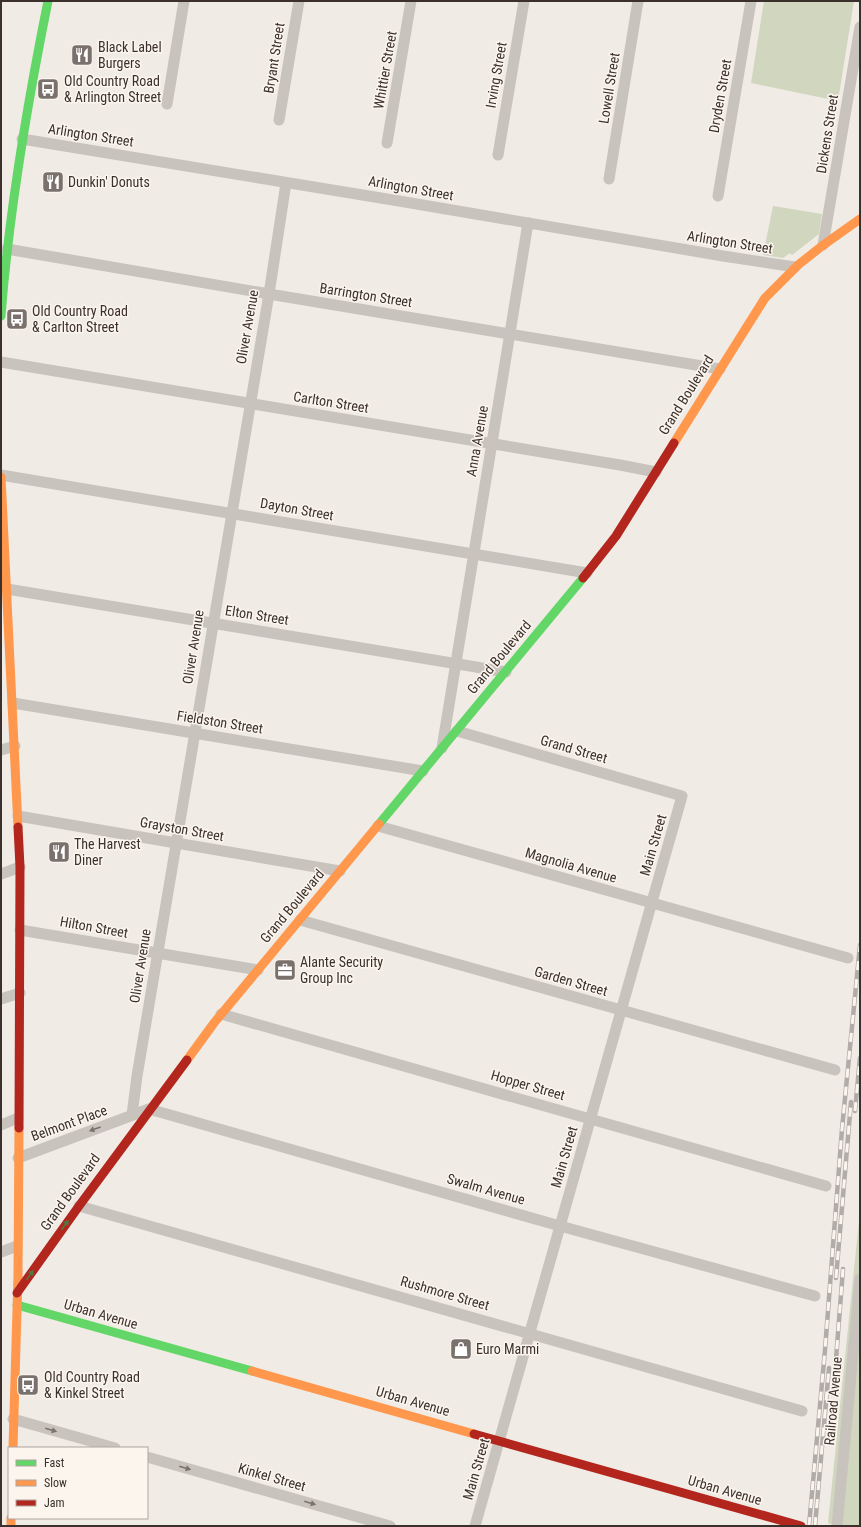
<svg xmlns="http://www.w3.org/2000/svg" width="861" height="1527" viewBox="0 0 861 1527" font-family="'Roboto Condensed',sans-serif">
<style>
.green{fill:#d1d6bf}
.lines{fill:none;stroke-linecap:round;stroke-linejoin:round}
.street{stroke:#c9c3be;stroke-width:11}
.fast{stroke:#63d668;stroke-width:9}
.slow{stroke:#ff974d;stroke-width:9}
.jam{stroke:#b3261e;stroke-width:9}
.rail-casing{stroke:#b1aca8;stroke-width:4.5}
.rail{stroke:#fbf5ee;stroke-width:3;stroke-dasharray:9;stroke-linecap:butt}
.oneway{fill:#7b726d}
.oneway2{fill:#4d7b46}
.labels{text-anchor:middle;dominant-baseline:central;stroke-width:3;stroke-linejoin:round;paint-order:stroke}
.poi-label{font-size:14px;fill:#3b302b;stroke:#fbf5ee;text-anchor:start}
.street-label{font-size:14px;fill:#3b302b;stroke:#fbf5ee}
</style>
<rect width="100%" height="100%" fill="#f0ebe5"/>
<g class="green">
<path d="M 764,1 L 854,1 L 838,101 L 751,83 Z"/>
<path d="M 773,206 L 822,214 L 819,234 L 792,255 L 790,253 L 783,258 L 763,255 Z"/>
<path d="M 860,1211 L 860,1526 L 836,1526 L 828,1523 Z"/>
</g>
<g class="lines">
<g class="street">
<path d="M 167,104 L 184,1"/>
<path d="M 279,120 L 299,1"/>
<path d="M 22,139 L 399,201 L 723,256 L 795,267"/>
<path d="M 387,143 L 411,1"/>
<path d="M 498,155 L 524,1"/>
<path d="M 609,179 L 638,1"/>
<path d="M 718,196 L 751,1"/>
<path d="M 823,245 L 860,27"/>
<path d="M 7,249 L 269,294 L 720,369"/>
<path d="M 1,362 L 620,465 L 656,472"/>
<path d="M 1,475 L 587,573"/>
<path d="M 7,589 L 506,672"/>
<path d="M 13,703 L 423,771"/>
<path d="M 457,731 L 682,796 L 475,1526"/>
<path d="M 442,748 L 528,223"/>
<path d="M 1,750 L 15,746"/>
<path d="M 18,816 L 340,871"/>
<path d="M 378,826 L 848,958"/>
<path d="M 1,874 L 20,867"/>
<path d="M 300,920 L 835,1070"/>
<path d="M 20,930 L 258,970"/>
<path d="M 1,999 L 20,993"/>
<path d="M 221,1014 L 826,1186"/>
<path d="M 132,1115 L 137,1076 L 269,294 L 286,183"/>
<path d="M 1,1125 L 18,1118"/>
<path d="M 18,1158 L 149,1109 L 560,1226 L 815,1296"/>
<path d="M 79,1206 L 802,1411"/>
<path d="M 1,1252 L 17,1246"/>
<path d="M 13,1419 L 115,1448"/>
<path d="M 147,1457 L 390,1526"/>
<path d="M 837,1526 L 860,1279"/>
</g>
<g class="fast">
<path d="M 1,316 C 9,210 27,105 48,1"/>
<path d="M 379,824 L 583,578"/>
<path d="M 17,1305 L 252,1371"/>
</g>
<g class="slow">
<path d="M 674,443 L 765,298 L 798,265 L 822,246 L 860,219"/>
<path d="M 1,477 L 18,827"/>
<path d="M 187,1060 L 214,1023 L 379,824"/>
<path d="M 252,1371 L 474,1434"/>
<path d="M 13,1448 L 18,1276 L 19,1128"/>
<path d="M 11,1518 L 11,1526"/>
</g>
<g class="jam">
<path d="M 583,578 L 616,536 L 674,443"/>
<path d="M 18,827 L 20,867 L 19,1128"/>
<path d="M 17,1293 L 79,1206 L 187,1060"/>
<path d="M 474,1434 L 801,1526"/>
</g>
<g class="rail-casing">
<g id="rail">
<path d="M 855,1111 L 860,1058"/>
<path d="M 836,1278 L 851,1102"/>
<path d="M 834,1385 L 843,1269"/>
<path d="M 809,1526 L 825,1350 L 842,1129 L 860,945"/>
<path d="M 815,1526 L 829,1368"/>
</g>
</g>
<use href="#rail" class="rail"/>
</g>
<defs><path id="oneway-solid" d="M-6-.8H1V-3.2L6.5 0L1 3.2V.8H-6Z"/></defs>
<g class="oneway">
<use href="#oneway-solid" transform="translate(95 1129) rotate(160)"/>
<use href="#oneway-solid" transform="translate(51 1430) rotate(16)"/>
<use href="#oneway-solid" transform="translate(185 1468) rotate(16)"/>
<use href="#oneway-solid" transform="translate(310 1503) rotate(16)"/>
</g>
<g class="oneway2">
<use href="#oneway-solid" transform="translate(65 1225) rotate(-54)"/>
<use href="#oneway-solid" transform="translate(30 1275) rotate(-55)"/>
</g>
<defs>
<g id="restaurant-square" transform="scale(1.15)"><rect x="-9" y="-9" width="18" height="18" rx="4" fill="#7a716c" stroke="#fbf5ee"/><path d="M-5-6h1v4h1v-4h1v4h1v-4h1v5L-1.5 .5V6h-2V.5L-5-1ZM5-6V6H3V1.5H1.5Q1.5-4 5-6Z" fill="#fff"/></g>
<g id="bus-square" transform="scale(1.15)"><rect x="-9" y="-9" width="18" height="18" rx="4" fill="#7a716c" stroke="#fbf5ee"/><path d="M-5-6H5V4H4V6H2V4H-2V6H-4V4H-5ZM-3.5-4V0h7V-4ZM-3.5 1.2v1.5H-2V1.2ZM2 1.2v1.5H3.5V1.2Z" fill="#fff"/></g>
<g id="office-square" transform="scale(1.15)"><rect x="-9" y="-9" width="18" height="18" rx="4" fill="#7a716c" stroke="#fbf5ee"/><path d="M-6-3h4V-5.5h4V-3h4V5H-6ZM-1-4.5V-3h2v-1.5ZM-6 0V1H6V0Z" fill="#fff"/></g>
<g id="shop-square" transform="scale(1.15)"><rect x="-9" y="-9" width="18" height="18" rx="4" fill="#7a716c" stroke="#fbf5ee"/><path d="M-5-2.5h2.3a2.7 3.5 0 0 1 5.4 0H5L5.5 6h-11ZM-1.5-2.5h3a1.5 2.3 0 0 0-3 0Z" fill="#fff"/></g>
</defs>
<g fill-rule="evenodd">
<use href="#restaurant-square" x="82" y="55"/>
<use href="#bus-square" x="48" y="89"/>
<use href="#restaurant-square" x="53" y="182"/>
<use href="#bus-square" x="17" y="319"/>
<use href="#restaurant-square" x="59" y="852"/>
<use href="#office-square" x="285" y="970"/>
<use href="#shop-square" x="461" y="1349"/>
<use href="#bus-square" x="28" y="1385"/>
</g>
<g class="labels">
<g class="poi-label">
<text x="98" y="47">Black Label<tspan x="98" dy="16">Burgers</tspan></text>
<text x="64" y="81">Old Country Road<tspan x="64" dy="16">&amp; Arlington Street</tspan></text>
<text x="68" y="182">Dunkin' Donuts</text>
<text x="32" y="311">Old Country Road<tspan x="32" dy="16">&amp; Carlton Street</tspan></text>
<text x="74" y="844">The Harvest<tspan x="74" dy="16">Diner</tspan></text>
<text x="300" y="962">Alante Security<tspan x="300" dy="16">Group Inc</tspan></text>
<text x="476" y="1349">Euro Marmi</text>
<text x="44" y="1377">Old Country Road<tspan x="44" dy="16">&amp; Kinkel Street</tspan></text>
</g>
<g class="street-label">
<text transform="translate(274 58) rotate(-81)">Bryant Street</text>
<text transform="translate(385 70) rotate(-80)">Whittier Street</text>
<text transform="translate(496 75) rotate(-80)">Irving Street</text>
<text transform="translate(609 88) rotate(-81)">Lowell Street</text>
<text transform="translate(720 96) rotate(-80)">Dryden Street</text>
<text transform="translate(827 134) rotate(-81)">Dickens Street</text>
<text transform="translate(91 135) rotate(9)">Arlington Street</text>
<text transform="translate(411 188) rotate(10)">Arlington Street</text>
<text transform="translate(730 242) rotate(9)">Arlington Street</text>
<text transform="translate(366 295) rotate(9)">Barrington Street</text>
<text transform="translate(247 327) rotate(-80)">Oliver Avenue</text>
<text transform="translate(686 395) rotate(-58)">Grand Boulevard</text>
<text transform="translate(331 402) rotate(9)">Carlton Street</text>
<text transform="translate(477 441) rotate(-80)">Anna Avenue</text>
<text transform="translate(297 509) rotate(10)">Dayton Street</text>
<text transform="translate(257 615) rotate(9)">Elton Street</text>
<text transform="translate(193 647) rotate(-81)">Oliver Avenue</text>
<text transform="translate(499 657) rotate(-50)">Grand Boulevard</text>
<text transform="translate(220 722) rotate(9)">Fieldston Street</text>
<text transform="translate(574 749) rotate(16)">Grand Street</text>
<text transform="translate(182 829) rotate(10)">Grayston Street</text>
<text transform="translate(653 845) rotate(-74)">Main Street</text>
<text transform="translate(571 865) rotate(16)">Magnolia Avenue</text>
<text transform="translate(292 906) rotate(-50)">Grand Boulevard</text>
<text transform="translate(94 927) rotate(10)">Hilton Street</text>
<text transform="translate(140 966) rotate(-81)">Oliver Avenue</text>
<text transform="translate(571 981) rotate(16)">Garden Street</text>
<text transform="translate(528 1085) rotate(16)">Hopper Street</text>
<text transform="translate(69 1123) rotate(-20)">Belmont Place</text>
<text transform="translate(564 1157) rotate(-74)">Main Street</text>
<text transform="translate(486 1189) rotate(16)">Swalm Avenue</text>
<text transform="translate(70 1192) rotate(-54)">Grand Boulevard</text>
<text transform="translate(445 1293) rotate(16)">Rushmore Street</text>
<text transform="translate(101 1314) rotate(16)">Urban Avenue</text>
<text transform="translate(413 1401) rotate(16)">Urban Avenue</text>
<text transform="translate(833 1401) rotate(-85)">Railroad Avenue</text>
<text transform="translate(476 1469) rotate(-74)">Main Street</text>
<text transform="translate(272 1477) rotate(16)">Kinkel Street</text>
<text transform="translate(725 1490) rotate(16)">Urban Avenue</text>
</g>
</g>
<rect width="861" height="1527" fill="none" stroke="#3b302b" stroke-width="4"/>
<rect x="8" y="1447" width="140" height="72" fill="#fbf5ee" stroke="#aea6a0"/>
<rect x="16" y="1460" width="20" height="6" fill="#63d668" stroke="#aea6a0"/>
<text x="44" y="1467" font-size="12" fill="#3b302b">Fast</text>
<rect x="16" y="1480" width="20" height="6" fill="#ff974d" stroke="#aea6a0"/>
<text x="44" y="1487" font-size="12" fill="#3b302b">Slow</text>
<rect x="16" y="1500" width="20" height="6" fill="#b3261e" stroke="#aea6a0"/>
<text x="44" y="1507" font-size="12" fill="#3b302b">Jam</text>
</svg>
